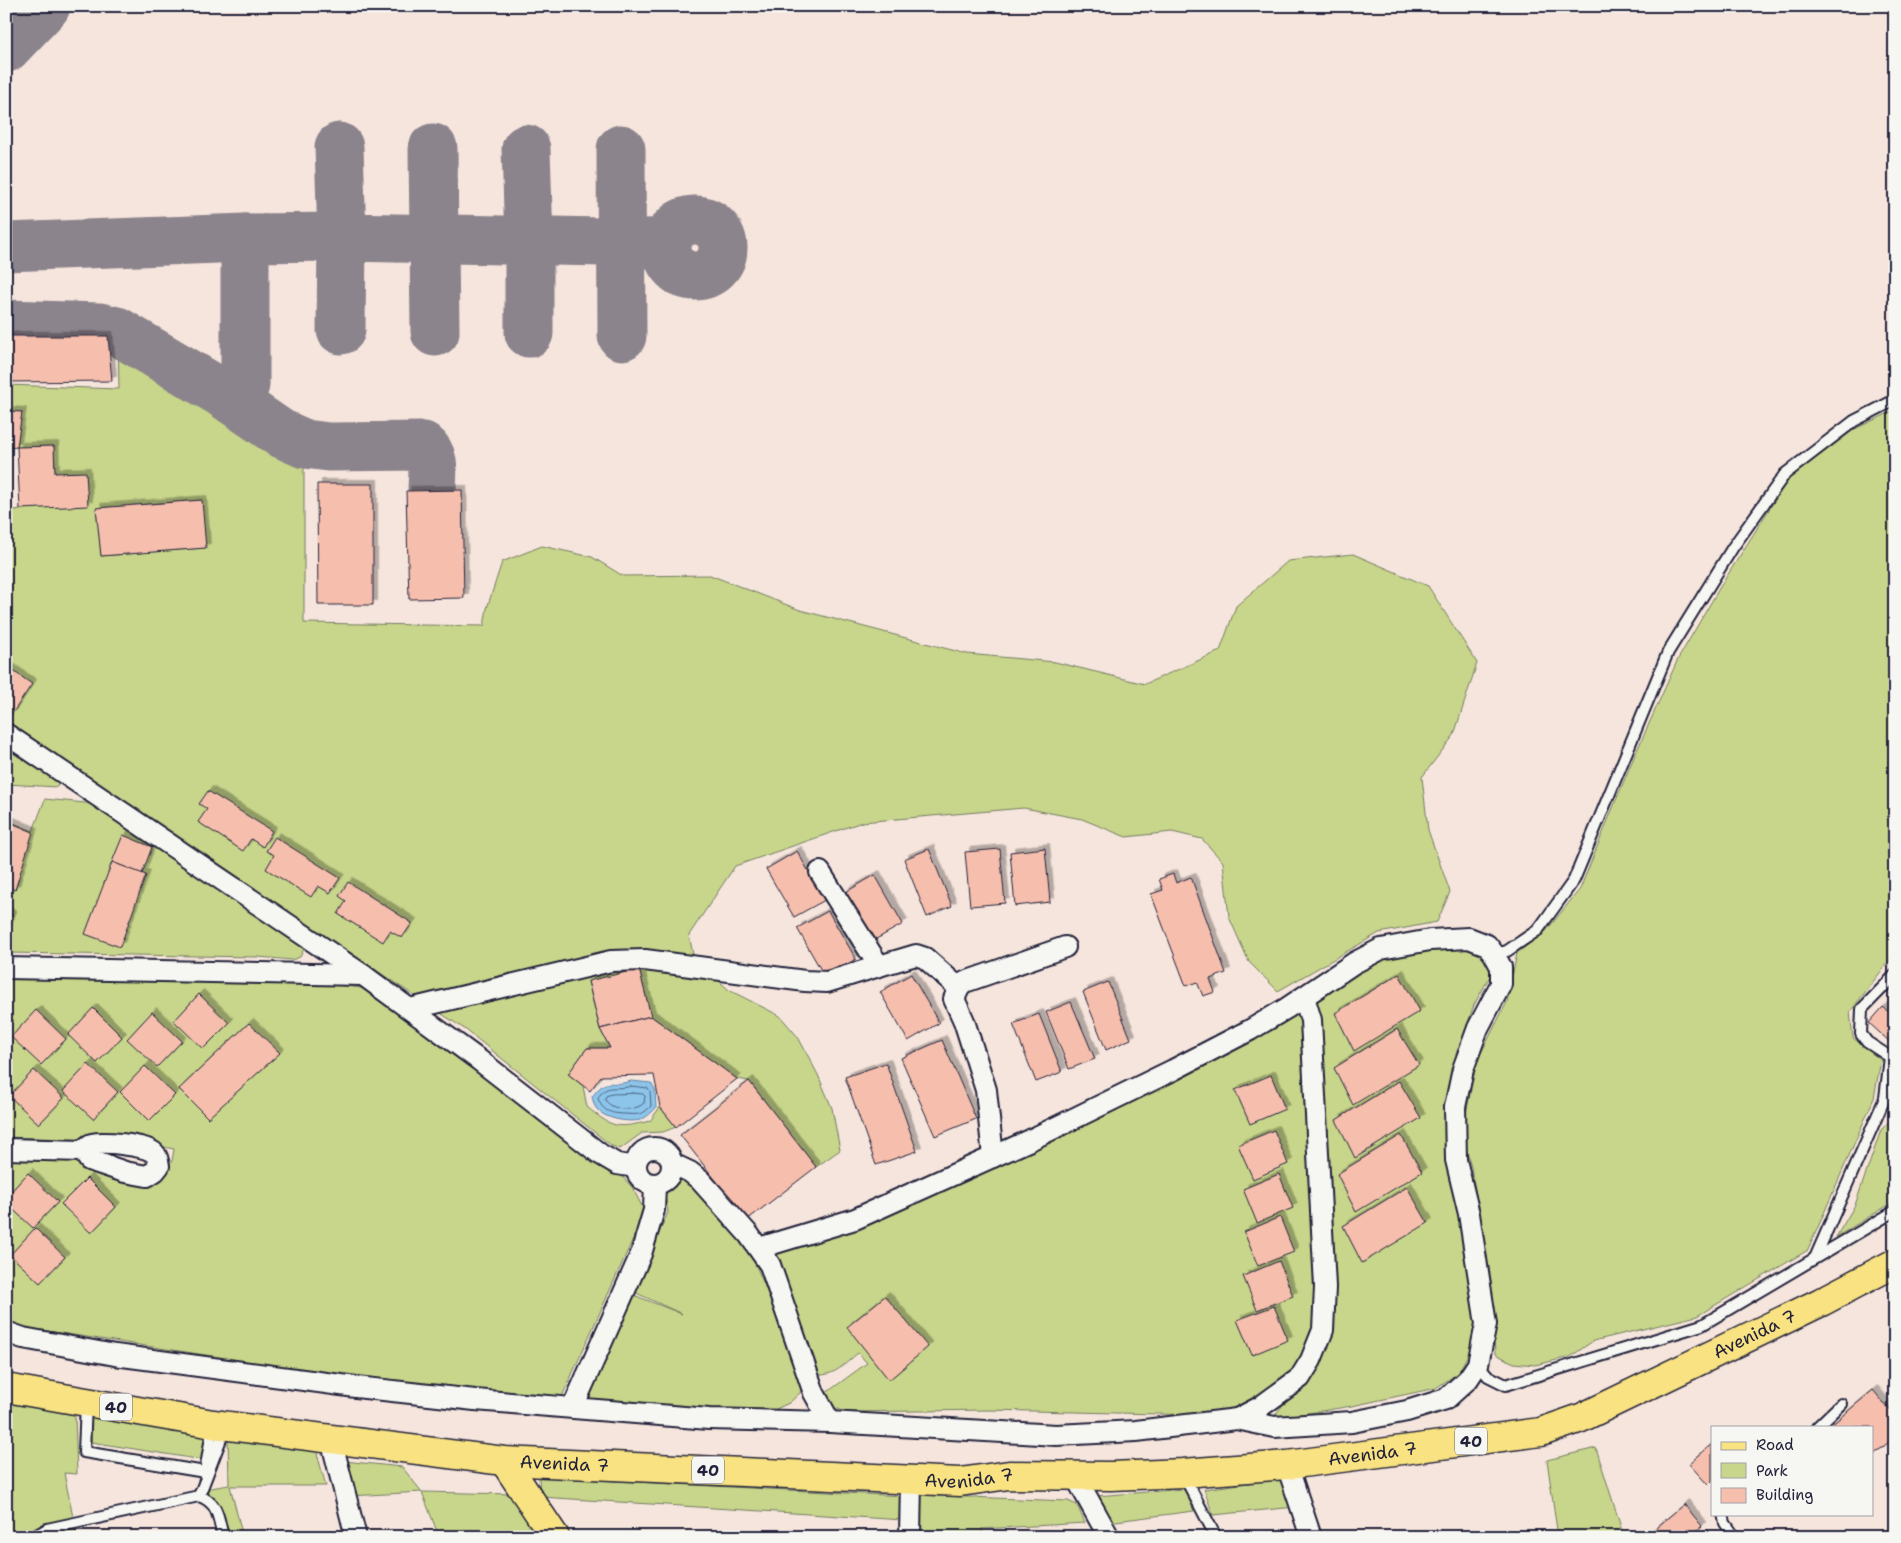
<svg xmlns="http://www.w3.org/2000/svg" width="1901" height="1543" viewBox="0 0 1901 1543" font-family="'Shantell Sans',sans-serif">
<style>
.green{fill:#c7d68a;stroke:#747c62;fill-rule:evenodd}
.water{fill:#8cc4ea;stroke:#6283a4}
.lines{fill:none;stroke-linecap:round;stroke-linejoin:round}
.shore{stroke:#4c6381;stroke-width:1}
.taxiway{stroke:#8c848c;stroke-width:49}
.building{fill:#f6beac;stroke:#22223b;filter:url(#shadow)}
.service-casing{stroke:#22223b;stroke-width:14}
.minor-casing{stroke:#22223b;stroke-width:24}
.primary-casing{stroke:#22223b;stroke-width:31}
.service{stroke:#f6f6f2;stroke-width:10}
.minor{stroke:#f6f6f2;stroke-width:20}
.primary{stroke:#f8e281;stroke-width:28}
.labels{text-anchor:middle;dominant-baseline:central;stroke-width:5;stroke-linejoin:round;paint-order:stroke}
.shield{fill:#f6f6f2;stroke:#626272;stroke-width:1}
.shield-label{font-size:16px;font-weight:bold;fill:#22223b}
.street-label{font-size:18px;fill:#22223b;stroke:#f6f6f2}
</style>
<defs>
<filter id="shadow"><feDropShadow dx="4.5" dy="-4.5" stdDeviation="0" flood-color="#0004"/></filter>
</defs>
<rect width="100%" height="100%" fill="#f6e5dd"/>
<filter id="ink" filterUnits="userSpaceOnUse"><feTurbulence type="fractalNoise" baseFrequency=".02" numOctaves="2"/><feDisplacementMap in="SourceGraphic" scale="10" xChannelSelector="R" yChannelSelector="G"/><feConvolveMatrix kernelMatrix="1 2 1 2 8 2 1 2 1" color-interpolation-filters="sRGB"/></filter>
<g filter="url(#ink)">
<g class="green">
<path d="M 118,338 L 276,438 L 304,449 L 304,623 L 484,626 L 487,608 L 502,562 L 542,546 L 592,557 L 623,576 L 710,575 L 800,610 L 967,654 L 1055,662 L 1145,684 L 1220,651 L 1236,606 L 1288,561 L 1353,554 L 1428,586 L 1477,663 L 1454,735 L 1422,777 L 1428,830 L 1450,892 L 1437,922 L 1379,933 L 1278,991 L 1249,962 L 1229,917 L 1223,862 L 1202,839 L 1172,832 L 1126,837 L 1082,819 L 1024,808 L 862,822 L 735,866 L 689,935 L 694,959 L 729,990 L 780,1016 L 798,1037 L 818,1075 L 832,1108 L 840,1150 L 816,1167 L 749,1081 L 737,1079 L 651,1016 L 639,969 L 588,982 L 600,1029 L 610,1048 L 587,1048 L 568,1074 L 583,1086 L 587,1107 C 613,1128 616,1129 650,1121 L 660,1107 L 676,1127 L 663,1132 L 642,1133 L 620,1149 L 612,1146 L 466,1030 L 168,832 L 6,721 L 6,512 L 20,509 L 55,473 L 54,446 L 17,447 L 22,412 L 6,411 L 6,385 L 119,389 ZM 201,500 L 205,548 L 101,556 L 97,508 Z"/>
<path d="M 1895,410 L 1895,953 L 1850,1012 L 1853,1038 L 1881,1060 L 1874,1098 L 1808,1250 L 1697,1316 L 1593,1341 L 1570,1357 L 1535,1365 L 1514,1363 L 1495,1354 L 1491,1280 L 1471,1167 L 1462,1133 L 1477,1061 L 1507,1002 L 1517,953 L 1546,931 L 1580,889 L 1630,766 L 1678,659 L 1720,587 L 1789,478 L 1855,429 Z"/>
<path d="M 6,744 L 60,780 L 57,787 L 6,784 Z"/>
<path d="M 45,799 L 95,804 L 302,943 L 304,949 L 300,957 L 292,960 L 259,957 L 6,953 L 6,820 L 33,831 Z"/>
<path d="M 1463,943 L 1481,951 L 1489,963 L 1490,976 L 1474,1005 L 1465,1031 L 1449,1091 L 1480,1321 L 1471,1349 L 1458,1373 L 1436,1388 L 1352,1406 L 1272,1419 L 1319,1358 L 1315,997 L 1382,954 Z"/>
<path d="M 6,979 L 300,981 L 370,989 L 620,1174 L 632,1187 L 644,1210 L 637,1230 L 560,1401 L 318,1372 L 21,1327 L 6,1322 L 6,1158 L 69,1159 L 89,1167 L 166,1169 L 172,1161 L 174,1149 L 130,1141 L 6,1137 Z"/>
<path d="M 1300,1006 L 1311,1128 L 1316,1327 L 1294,1373 L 1238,1410 L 1202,1415 L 988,1410 L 849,1412 C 836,1409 830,1408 824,1395 L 826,1393 L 867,1363 L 858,1353 C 843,1365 835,1377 813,1375 L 768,1251 Z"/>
<path d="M 1895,1115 L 1895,1201 L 1836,1237 L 1855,1205 L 1881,1130 Z"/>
<path d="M 683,1179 L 692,1182 L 750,1252 L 790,1344 L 801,1380 L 801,1392 L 789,1403 L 774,1410 L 584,1404 L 601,1371 L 631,1294 L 682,1314 L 634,1292 L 668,1212 L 664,1191 L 672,1185 Z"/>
<path d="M 6,1402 L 75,1415 L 77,1474 L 64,1473 L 77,1537 L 6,1537 Z"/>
<path d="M 90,1415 L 206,1433 L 203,1460 L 91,1442 Z"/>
<path d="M 228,1437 L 316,1450 L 326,1486 L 230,1486 L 243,1537 L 217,1537 L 205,1489 L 229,1485 Z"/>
<path d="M 1596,1448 L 1624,1537 L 1558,1537 L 1547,1460 Z"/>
<path d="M 344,1461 L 402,1467 L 422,1492 L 514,1494 L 542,1537 L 439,1537 L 422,1492 L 350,1496 Z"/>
<path d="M 539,1477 L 903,1496 L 903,1520 L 540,1497 Z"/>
<path d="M 1292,1477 L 1296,1507 L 1213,1515 L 1204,1489 Z"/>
<path d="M 1185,1489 L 1194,1511 L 1108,1522 L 1096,1496 Z"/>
<path d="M 919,1495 L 1068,1501 L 1077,1505 L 1085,1523 L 981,1529 L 986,1537 L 921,1537 Z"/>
</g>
<path class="water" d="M 631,1081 L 651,1083 L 655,1089 L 656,1108 C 651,1113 646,1118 640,1120 C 629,1123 603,1119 596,1108 C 594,1106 593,1100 592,1097 C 607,1075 611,1088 631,1081 Z"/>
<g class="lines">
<g class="shore">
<path d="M 631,1086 L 648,1088 L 650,1091 L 651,1106 C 643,1115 637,1115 626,1114 C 613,1114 602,1112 598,1098 C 607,1082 617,1091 631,1086 Z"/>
<path d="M 632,1093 L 643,1094 L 645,1096 L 644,1103 C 634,1112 613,1111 605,1100 L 606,1096 C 614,1092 623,1095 632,1093 Z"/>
</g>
<g class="taxiway">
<path d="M 6,48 L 46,6"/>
<path d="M 339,147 L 342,237 L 341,330"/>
<path d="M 433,148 L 435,332"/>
<path d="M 526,149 L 529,241 L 529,333"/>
<path d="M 621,149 L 622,336"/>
<circle cx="695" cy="248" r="28"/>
<path d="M 6,247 L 245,238 L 342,237 L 655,243 L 662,246 L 667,252"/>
<path d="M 6,324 L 100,327 L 117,331 L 222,393 L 280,433 L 305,444 L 329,447 L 423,446 C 437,457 432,475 432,491"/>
<path d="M 245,385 L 245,238"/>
</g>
</g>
<g class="building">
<path d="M 6,336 L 108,336 L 112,381 L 6,382 Z"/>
<path d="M 6,411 L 22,412 L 17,447 L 6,448 Z"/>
<path d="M 54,446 L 55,473 L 86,472 L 88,506 L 20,509 L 17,447 Z"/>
<path d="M 317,484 L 373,484 L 373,605 L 318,605 Z"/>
<path d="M 462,490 L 464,598 L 409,599 L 406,491 Z"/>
<path d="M 202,500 L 206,548 L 101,556 L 96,508 Z"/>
<path d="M 6,666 L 32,684 L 12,714 L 6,709 Z"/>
<path d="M 208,791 L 272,831 L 263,847 L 251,839 L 243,851 L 198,822 L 207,809 L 199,804 Z"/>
<path d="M 7,821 L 33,832 L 15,890 L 6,886 Z"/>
<path d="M 123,835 L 152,847 L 142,874 L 112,862 Z"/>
<path d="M 275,837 L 340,878 L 330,893 L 318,886 L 311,897 L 266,869 L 274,855 L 266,851 Z"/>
<path d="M 1045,848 L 1050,902 L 1015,906 L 1010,852 Z"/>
<path d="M 929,849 L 952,906 L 927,917 L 904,859 Z"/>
<path d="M 1000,849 L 1005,903 L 970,906 L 965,852 Z"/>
<path d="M 797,851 L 825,900 L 794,917 L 766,869 Z"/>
<path d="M 112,862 L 146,875 L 120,947 L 85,934 Z"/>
<path d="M 1173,874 L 1176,883 L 1191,877 L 1226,973 L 1210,979 L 1215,992 L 1203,996 L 1197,982 L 1186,986 L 1151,894 L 1163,890 L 1159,879 Z"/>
<path d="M 875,875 L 903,924 L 871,942 L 844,893 Z"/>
<path d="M 348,882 L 412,923 L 402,938 L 390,931 L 383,942 L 338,914 L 346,901 L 339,896 Z"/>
<path d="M 828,911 L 856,959 L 825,977 L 797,928 Z"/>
<path d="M 6,912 L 12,915 L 6,932 Z"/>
<path d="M 639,969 L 651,1016 L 600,1029 L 588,981 Z"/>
<path d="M 911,974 L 939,1023 L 908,1041 L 880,992 Z"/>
<path d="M 1399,974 L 1420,1011 L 1354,1051 L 1335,1013 Z"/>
<path d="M 1108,982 L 1131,1039 L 1106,1050 L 1083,992 Z"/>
<path d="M 1895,988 L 1895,998 L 1890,994 Z"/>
<path d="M 199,994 L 229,1023 L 203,1049 L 174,1021 Z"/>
<path d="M 1071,1002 L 1095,1059 L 1069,1069 L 1046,1012 Z"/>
<path d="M 1883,1007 L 1895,1017 L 1895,1038 L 1891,1043 L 1869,1023 Z"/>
<path d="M 93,1008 L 122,1037 L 97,1063 L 68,1035 Z"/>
<path d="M 36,1010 L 66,1039 L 41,1065 L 11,1037 Z"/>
<path d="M 152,1012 L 182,1041 L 157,1067 L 127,1039 Z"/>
<path d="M 1039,1014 L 1062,1072 L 1036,1082 L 1013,1024 Z"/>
<path d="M 651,1016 L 737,1079 L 676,1127 L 660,1107 L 654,1075 L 601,1076 L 590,1091 L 568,1074 L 587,1048 L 610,1048 L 600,1029 Z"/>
<path d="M 249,1023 L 280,1053 L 208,1118 L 179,1089 Z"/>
<path d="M 1397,1029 L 1419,1065 L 1353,1105 L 1334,1068 Z"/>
<path d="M 942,1040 L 976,1119 L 935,1136 L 901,1058 Z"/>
<path d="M 886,1063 L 917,1151 L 876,1165 L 845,1077 Z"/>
<path d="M 88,1064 L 118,1092 L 93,1119 L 63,1091 Z"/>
<path d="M 145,1066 L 175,1095 L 149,1121 L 120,1092 Z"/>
<path d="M 34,1070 L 64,1098 L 39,1124 L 9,1096 Z"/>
<path d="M 1271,1075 L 1285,1109 L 1250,1124 L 1235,1090 Z"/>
<path d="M 749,1081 L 816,1167 L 747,1220 L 680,1135 Z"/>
<path d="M 1399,1081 L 1421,1118 L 1355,1158 L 1336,1120 Z"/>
<path d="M 1274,1130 L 1288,1164 L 1253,1179 L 1238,1145 Z"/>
<path d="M 1401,1135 L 1422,1172 L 1356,1212 L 1337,1174 Z"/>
<path d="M 28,1173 L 58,1202 L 33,1228 L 6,1203 L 6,1197 Z"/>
<path d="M 1279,1174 L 1293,1208 L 1257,1223 L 1243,1189 Z"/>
<path d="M 87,1178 L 116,1207 L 91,1233 L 61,1204 Z"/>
<path d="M 1407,1187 L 1428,1223 L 1362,1263 L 1343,1226 Z"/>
<path d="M 1280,1217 L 1294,1252 L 1258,1266 L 1244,1232 Z"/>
<path d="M 35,1228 L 65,1257 L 40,1283 L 10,1255 Z"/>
<path d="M 1279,1261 L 1293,1296 L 1257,1310 L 1243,1276 Z"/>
<path d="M 885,1296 L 928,1347 L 889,1380 L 847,1327 Z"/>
<path d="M 1274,1306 L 1288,1340 L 1252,1355 L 1237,1320 Z"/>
<path d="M 1873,1390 L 1895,1416 L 1895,1437 L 1872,1456 L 1872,1427 L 1829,1427 Z"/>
<path d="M 1712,1444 L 1712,1481 L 1708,1485 L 1689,1464 Z"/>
<path d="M 1684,1504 L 1702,1526 L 1690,1537 L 1650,1537 L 1648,1535 Z"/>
</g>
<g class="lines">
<g class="service-casing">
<g id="service">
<path d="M 1494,954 L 1507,951 L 1538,930 L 1574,880 L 1668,652 L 1733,547 L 1785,474 L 1854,421 L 1895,400"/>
<path d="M 1815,1258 L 1885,1098 L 1890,1057 L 1867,1042 L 1861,1034 L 1862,1009 L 1895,975"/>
<path d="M 1478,1364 L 1488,1376 L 1506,1385 L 1702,1325 L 1895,1211"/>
<path d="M 86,1403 L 84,1452 L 205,1472 L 213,1425"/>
<path d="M 1817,1427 L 1841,1404"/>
<path d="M 1183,1474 L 1216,1537"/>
<path d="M 199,1496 L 226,1426"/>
<path d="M 1723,1514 L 1725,1523 L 1735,1537"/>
<path d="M 33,1537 L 47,1529 L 199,1496 C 219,1503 218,1518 223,1537"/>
</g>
</g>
<g class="minor-casing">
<g id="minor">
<path d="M 6,734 L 363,975 L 479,1060 L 600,1154 L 617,1164 L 636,1167"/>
<path d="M 820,872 L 879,966 L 916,955 L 925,958 L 959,988"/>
<path d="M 6,968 L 363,975"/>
<path d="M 410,1009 L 611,961 L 645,960 L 805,981 L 827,982 L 879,966"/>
<circle cx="654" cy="1166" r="18"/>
<path d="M 6,1149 L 83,1151 C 86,1148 88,1145 92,1144 C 104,1141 143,1145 153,1152 C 157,1155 158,1160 159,1166 L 155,1171 L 147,1176 L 125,1172 L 89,1160 L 83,1151"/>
<path d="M 993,1157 L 986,1090 L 964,1021 L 954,999 L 959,988 L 965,982 L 1065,947"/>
<path d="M 673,1164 L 690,1172 L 700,1180 L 749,1235 L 770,1265 L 814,1393 L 830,1422"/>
<path d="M 6,1332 L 23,1338 L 115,1355 L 356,1387 L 475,1400 L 709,1419 L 830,1422 L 1056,1435 L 1136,1431 L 1237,1419 L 1274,1427 L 1352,1422 L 1407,1411 L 1446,1399 L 1468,1379 L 1478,1364 L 1486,1324 L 1469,1214 L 1456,1160 L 1455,1107 L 1463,1069 L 1478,1028 L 1501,984 L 1501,967 L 1494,954 L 1487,945 L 1469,938 L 1430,940 L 1381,949 L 1354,963 L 1287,1008 L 1250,1030 L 1173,1070 L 1028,1141 L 855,1219 L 759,1248"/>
<path d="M 573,1407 L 641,1254 L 654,1210 L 655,1185"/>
<path d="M 1237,1419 L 1260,1407 L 1300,1378 L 1311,1360 L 1323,1330 L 1325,1287 L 1311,1020 L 1304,997"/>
<path d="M 331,1439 L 356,1537"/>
<path d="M 1287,1465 L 1311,1537"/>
<path d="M 1074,1474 L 1109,1537"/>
<path d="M 910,1537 L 911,1480"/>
</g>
</g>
<g class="primary-casing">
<g id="primary">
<path id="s1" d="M 6,1388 L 213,1424 L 504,1461 L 960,1482 L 1009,1475 L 1111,1476 L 1183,1473 L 1287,1465 L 1541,1432 L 1581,1418 L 1821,1302 L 1895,1263"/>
<path d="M 504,1461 L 555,1537"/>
</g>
</g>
<use href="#service" class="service"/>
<use href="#minor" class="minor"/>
<use href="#primary" class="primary"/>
</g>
</g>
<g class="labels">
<g class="shield">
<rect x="100" y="1393.5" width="32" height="27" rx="4"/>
<rect x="1455" y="1427.5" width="32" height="27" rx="4"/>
<rect x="692" y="1456.5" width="32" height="27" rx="4"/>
</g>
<g class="shield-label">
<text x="116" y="1407">40</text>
<text x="1471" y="1441">40</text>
<text x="708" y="1470">40</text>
</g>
<g class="street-label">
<text stroke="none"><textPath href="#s1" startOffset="1779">Avenida 7</textPath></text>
<text stroke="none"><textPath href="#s1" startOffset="1374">Avenida 7</textPath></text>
<text stroke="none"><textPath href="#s1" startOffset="564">Avenida 7</textPath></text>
<text stroke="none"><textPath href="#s1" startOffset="969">Avenida 7</textPath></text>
</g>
</g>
<rect width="1901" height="1543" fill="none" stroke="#f6f6f2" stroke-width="25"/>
<rect x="12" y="12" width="1876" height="1518" fill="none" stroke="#22223b" stroke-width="2" filter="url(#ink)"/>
<rect x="1711" y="1426" width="162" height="90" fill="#f6f6f2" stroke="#a1a1a9"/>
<rect x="1721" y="1442" width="25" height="8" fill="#f8e281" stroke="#a1a1a9"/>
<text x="1756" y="1450" font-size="15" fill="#22223b">Road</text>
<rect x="1721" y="1463" width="25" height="15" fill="#c7d68a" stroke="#a1a1a9"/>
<text x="1756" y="1476" font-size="15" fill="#22223b">Park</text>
<rect x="1721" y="1488" width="25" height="15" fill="#f6beac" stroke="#a1a1a9"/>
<text x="1756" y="1500" font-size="15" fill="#22223b">Building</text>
</svg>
